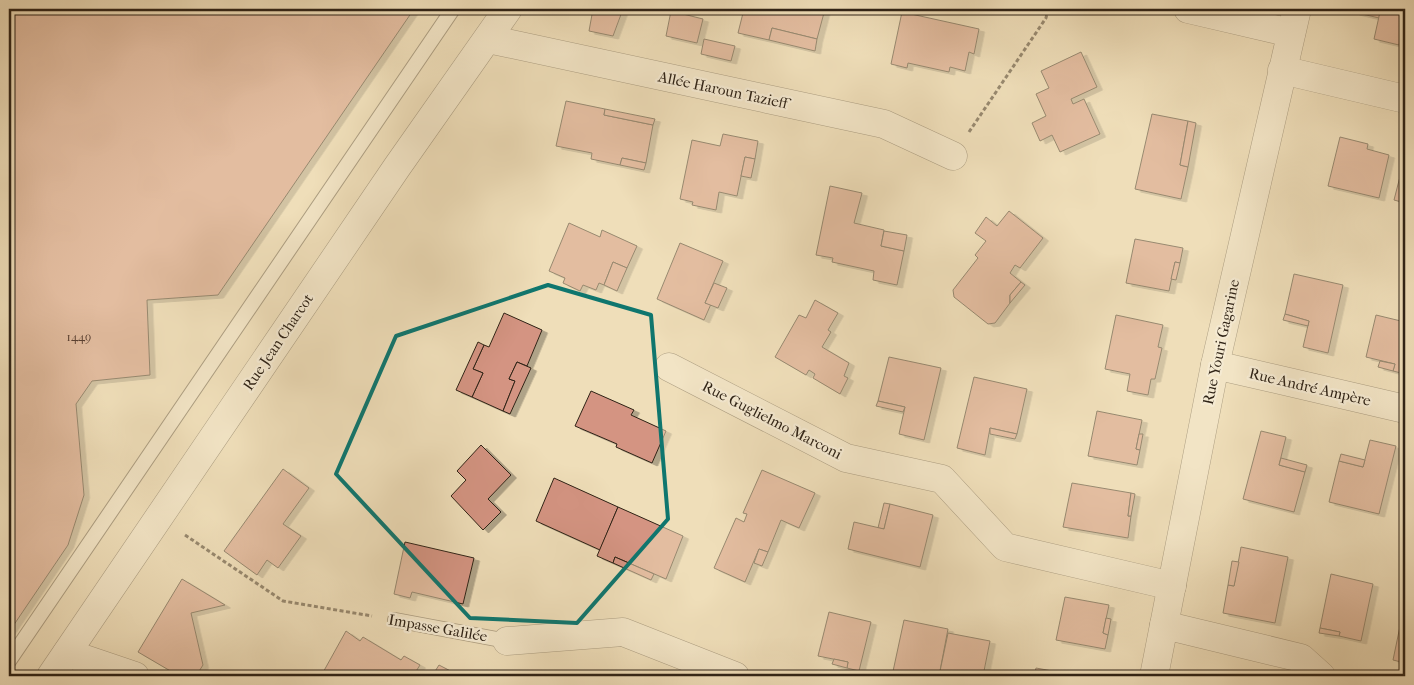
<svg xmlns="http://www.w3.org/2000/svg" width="1414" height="685" viewBox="0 0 1414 685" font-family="'IM FELL French Canon',serif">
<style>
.building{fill:#d49482;stroke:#2f2316;filter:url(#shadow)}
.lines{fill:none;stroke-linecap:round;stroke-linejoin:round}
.lane-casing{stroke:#5f523f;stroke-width:16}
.street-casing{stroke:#5f523f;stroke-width:29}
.path{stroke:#2f2316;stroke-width:3;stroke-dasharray:4 2.5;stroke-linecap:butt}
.lane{stroke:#f5ead2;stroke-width:14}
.street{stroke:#f5ead2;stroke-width:28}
.marked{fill:none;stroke:#0f766e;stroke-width:4;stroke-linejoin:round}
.labels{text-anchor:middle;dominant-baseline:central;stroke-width:4.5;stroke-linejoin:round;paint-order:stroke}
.number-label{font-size:12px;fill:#583f31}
.street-label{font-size:15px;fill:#2f2316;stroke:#f5ead2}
</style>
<defs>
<filter id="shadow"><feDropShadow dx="5.5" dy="3" stdDeviation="0" flood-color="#0004"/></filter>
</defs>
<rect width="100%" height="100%" fill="#efdeb9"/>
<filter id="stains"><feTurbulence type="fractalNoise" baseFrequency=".004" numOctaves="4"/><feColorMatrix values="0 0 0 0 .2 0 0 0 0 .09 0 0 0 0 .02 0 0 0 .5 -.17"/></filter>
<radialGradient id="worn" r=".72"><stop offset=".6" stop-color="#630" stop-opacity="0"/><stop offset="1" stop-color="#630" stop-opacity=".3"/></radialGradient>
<g class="building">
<path d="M 9,9 L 414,9 L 218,295 L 147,300 L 150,375 L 92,381 L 76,404 L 84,495 L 68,545 L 9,632 Z"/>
<path d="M 593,9 L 623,9 L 613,36 L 589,31 Z"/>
<path d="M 744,9 L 825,9 L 817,39 L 772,28 L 769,40 L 738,33 Z"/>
<path d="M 1354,9 L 1380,12 L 1379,18 L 1354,12 Z"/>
<path d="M 1367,9 L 1405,9 L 1405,19 L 1399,45 L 1374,39 L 1380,12 Z"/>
<path d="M 671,11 L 703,19 L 697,43 L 666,36 Z"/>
<path d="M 902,12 L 979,29 L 974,54 L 969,52 L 965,71 L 950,67 L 949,72 L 908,63 L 907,68 L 891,64 Z"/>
<path d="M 772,28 L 817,39 L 815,51 L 769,40 Z"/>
<path d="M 704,39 L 735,46 L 731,61 L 701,54 Z"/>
<path d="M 1081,52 L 1097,87 L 1071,99 L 1073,104 L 1084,99 L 1100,134 L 1060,152 L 1052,135 L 1040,141 L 1032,123 L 1046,116 L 1036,94 L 1049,88 L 1041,71 Z"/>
<path d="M 566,101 L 605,109 L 604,115 L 653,125 L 646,163 L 622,158 L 620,165 L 591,159 L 592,153 L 556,146 Z"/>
<path d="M 605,109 L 655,119 L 653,125 L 604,115 Z"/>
<path d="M 1152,114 L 1188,121 L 1180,165 L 1188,167 L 1181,199 L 1135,189 Z"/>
<path d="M 1188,121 L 1196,123 L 1188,167 L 1180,165 Z"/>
<path d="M 723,134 L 758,141 L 755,159 L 745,157 L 737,196 L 719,192 L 716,210 L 692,205 L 693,202 L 680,199 L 692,140 L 720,146 Z"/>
<path d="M 1340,137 L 1368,144 L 1367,149 L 1389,155 L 1379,198 L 1328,186 Z"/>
<path d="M 745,157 L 755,159 L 751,178 L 741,176 Z"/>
<path d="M 1405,157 L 1405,203 L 1394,200 Z"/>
<path d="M 622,158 L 646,163 L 644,170 L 620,165 Z"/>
<path d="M 830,186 L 862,193 L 854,223 L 884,230 L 881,246 L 904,251 L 897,285 L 873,280 L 874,271 L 832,262 L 833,258 L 816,255 Z"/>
<path d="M 1009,211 L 1043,238 L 1020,268 L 1015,265 L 1010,273 L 1021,282 L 1010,295 L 1010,303 L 995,323 L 988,324 L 954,297 L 953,290 L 978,258 L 975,255 L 986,241 L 975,233 L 986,217 L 997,226 Z"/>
<path d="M 569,223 L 600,237 L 602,230 L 637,246 L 627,268 L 613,262 L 604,285 L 599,283 L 596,290 L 583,285 L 580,291 L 563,283 L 565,278 L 549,271 Z"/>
<path d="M 884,231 L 907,235 L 904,251 L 881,246 Z"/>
<path d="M 1135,239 L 1183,248 L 1180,263 L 1175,262 L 1169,291 L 1126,283 Z"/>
<path d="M 680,243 L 723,261 L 705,303 L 711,304 L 704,320 L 657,299 Z"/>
<path d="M 613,262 L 627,268 L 617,291 L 604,285 Z"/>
<path d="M 1175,262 L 1180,263 L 1176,280 L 1171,279 Z"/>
<path d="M 1294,274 L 1343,285 L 1328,353 L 1303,347 L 1309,321 L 1285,314 Z"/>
<path d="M 1021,282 L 1025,285 L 1010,303 L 1010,295 Z"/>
<path d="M 714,283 L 727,288 L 718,308 L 705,303 Z"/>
<path d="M 815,300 L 838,313 L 828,330 L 831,332 L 822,347 L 849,363 L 844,376 L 848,378 L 840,394 L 813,378 L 815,374 L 809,370 L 806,375 L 775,357 L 799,315 L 806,318 Z"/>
<path d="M 504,313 L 542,330 L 527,366 L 517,362 L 509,379 L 515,381 L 503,411 L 472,397 L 483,373 L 473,369 L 484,345 L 489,347 Z"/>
<path d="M 1285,314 L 1309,321 L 1308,326 L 1283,320 Z"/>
<path d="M 1116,315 L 1163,325 L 1158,347 L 1162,348 L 1155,379 L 1151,379 L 1148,395 L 1127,391 L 1130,374 L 1105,369 Z"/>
<path d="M 1376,315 L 1405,322 L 1405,374 L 1393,371 L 1395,364 L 1366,357 Z"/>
<path d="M 478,342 L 484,345 L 473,369 L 483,373 L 472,397 L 456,390 Z"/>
<path d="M 889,357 L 941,368 L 924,440 L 899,434 L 905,407 L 878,401 Z"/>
<path d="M 1380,361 L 1395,364 L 1393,371 L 1378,367 Z"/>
<path d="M 517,362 L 531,368 L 510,414 L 503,411 L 515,381 L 509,379 Z"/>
<path d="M 974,377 L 1027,389 L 1017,434 L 990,428 L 985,455 L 957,448 Z"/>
<path d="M 591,391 L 634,410 L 631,415 L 666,431 L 652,463 L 616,447 L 617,444 L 575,426 Z"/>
<path d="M 878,401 L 905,407 L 903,412 L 876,406 Z"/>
<path d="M 1097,411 L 1142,420 L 1136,449 L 1140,450 L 1137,465 L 1088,456 Z"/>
<path d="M 990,428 L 1017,434 L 1015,439 L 990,434 Z"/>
<path d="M 1261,431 L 1286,437 L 1279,465 L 1305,472 L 1294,512 L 1243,499 Z"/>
<path d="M 1139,434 L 1143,434 L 1140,450 L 1136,449 Z"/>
<path d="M 1370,440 L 1396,446 L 1379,514 L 1329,502 L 1339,461 L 1363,467 Z"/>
<path d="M 481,445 L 511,475 L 488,499 L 501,512 L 483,530 L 451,496 L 466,480 L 457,471 Z"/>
<path d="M 1341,454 L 1365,460 L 1363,467 L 1339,461 Z"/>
<path d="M 1281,458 L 1307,465 L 1305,472 L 1279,465 Z"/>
<path d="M 283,469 L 309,488 L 283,524 L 301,536 L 278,568 L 267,560 L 257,575 L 224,551 Z"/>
<path d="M 762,470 L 815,493 L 799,528 L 781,520 L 768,552 L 759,549 L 745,582 L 714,568 L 736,518 L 744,522 L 747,514 L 743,513 Z"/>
<path d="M 554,478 L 618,507 L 600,550 L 536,521 Z"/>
<path d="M 1072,483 L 1131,493 L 1128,516 L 1131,516 L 1128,538 L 1063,527 Z"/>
<path d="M 1131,493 L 1135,494 L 1131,516 L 1128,516 Z"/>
<path d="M 884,503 L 890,504 L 884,529 L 878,528 Z"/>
<path d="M 890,504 L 933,515 L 920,567 L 848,549 L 854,522 L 884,529 Z"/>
<path d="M 618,507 L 683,536 L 666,579 L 615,557 L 613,563 L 597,556 Z"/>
<path d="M 405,542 L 474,558 L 463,604 L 412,592 L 410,598 L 394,594 Z"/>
<path d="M 1241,547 L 1288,557 L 1275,623 L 1223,613 L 1228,585 L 1234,586 Z"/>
<path d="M 759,549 L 768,552 L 762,566 L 754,563 Z"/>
<path d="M 615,557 L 654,574 L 651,580 L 613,563 Z"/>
<path d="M 1232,561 L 1239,562 L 1234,586 L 1228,585 Z"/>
<path d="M 1331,574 L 1373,584 L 1361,641 L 1339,636 L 1340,632 L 1320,628 Z"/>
<path d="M 182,579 L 225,605 L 191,613 L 203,665 L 196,676 L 179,676 L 138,652 Z"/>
<path d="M 1065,597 L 1109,605 L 1103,633 L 1108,635 L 1105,649 L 1056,640 Z"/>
<path d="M 829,612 L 871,622 L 859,671 L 847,668 L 848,662 L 818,656 Z"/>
<path d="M 1403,612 L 1405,613 L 1405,663 L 1393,660 Z"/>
<path d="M 1106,618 L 1111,619 L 1108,635 L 1103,633 Z"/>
<path d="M 904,620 L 948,629 L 939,676 L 892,676 Z"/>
<path d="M 1320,628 L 1340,632 L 1339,636 L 1319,633 Z"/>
<path d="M 346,631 L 360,641 L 363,637 L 401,660 L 404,656 L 420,665 L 413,676 L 321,676 Z"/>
<path d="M 948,633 L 990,641 L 983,676 L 939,676 Z"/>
<path d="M 834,659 L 848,662 L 847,668 L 832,664 Z"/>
<path d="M 439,665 L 460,676 L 432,676 Z"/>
<path d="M 1036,668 L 1079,676 L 1034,676 Z"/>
</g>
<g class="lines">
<g class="lane-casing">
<g id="lane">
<path d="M 395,620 L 507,641"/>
<path d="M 9,661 L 453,9"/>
</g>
</g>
<g class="street-casing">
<g id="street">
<path d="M 1188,9 L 1291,33"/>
<path d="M 488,39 L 884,124 L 953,156"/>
<path d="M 1282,70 L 1405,99"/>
<path d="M 1215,365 L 1405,409"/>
<path d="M 669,367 L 846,458 L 942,479 L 1005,547 L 1172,586"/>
<path d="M 1164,625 L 1301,658 L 1321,676"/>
<path d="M 507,641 L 623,632 L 735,676"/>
<path d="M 67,653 L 135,676"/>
<path d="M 51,676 L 397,167 L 508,9"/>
<path d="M 1154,676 L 1215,365 L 1297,9"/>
</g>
</g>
<g class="path">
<path d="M 969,132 L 1046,18 L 1048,9"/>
<path d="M 185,535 L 283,601 L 372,616"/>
</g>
<use href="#lane" class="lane"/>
<use href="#street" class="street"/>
</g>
<path d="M0 0H1414V685H0ZM 548,285 L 651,315 L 668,519 L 577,623 L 470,618 L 336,474 L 396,336 Z" fill="#efdeb9" fill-opacity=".55" fill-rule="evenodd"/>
<path class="marked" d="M 548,285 L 651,315 L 668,519 L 577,623 L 470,618 L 336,474 L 396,336 Z"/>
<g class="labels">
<g class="number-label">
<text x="79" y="337">1449</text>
</g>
<g class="street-label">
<text transform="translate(723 90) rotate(12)">Allée Haroun Tazieff</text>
<text transform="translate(278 342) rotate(-56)">Rue Jean Charcot</text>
<text transform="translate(1221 342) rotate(-78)">Rue Youri Gagarine</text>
<text transform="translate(1310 387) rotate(13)">Rue André Ampère</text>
<text transform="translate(772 420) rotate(27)">Rue Guglielmo Marconi</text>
<text transform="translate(438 628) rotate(10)">Impasse Galilée</text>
</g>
</g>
<rect width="1414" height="685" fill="none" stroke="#efdeb9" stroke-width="30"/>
<rect x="10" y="10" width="1394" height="665" fill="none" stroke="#2f2316" stroke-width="2.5"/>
<rect x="15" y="15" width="1384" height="655" fill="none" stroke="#2f2316"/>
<rect width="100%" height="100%" filter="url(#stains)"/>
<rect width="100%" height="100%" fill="url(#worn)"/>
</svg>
